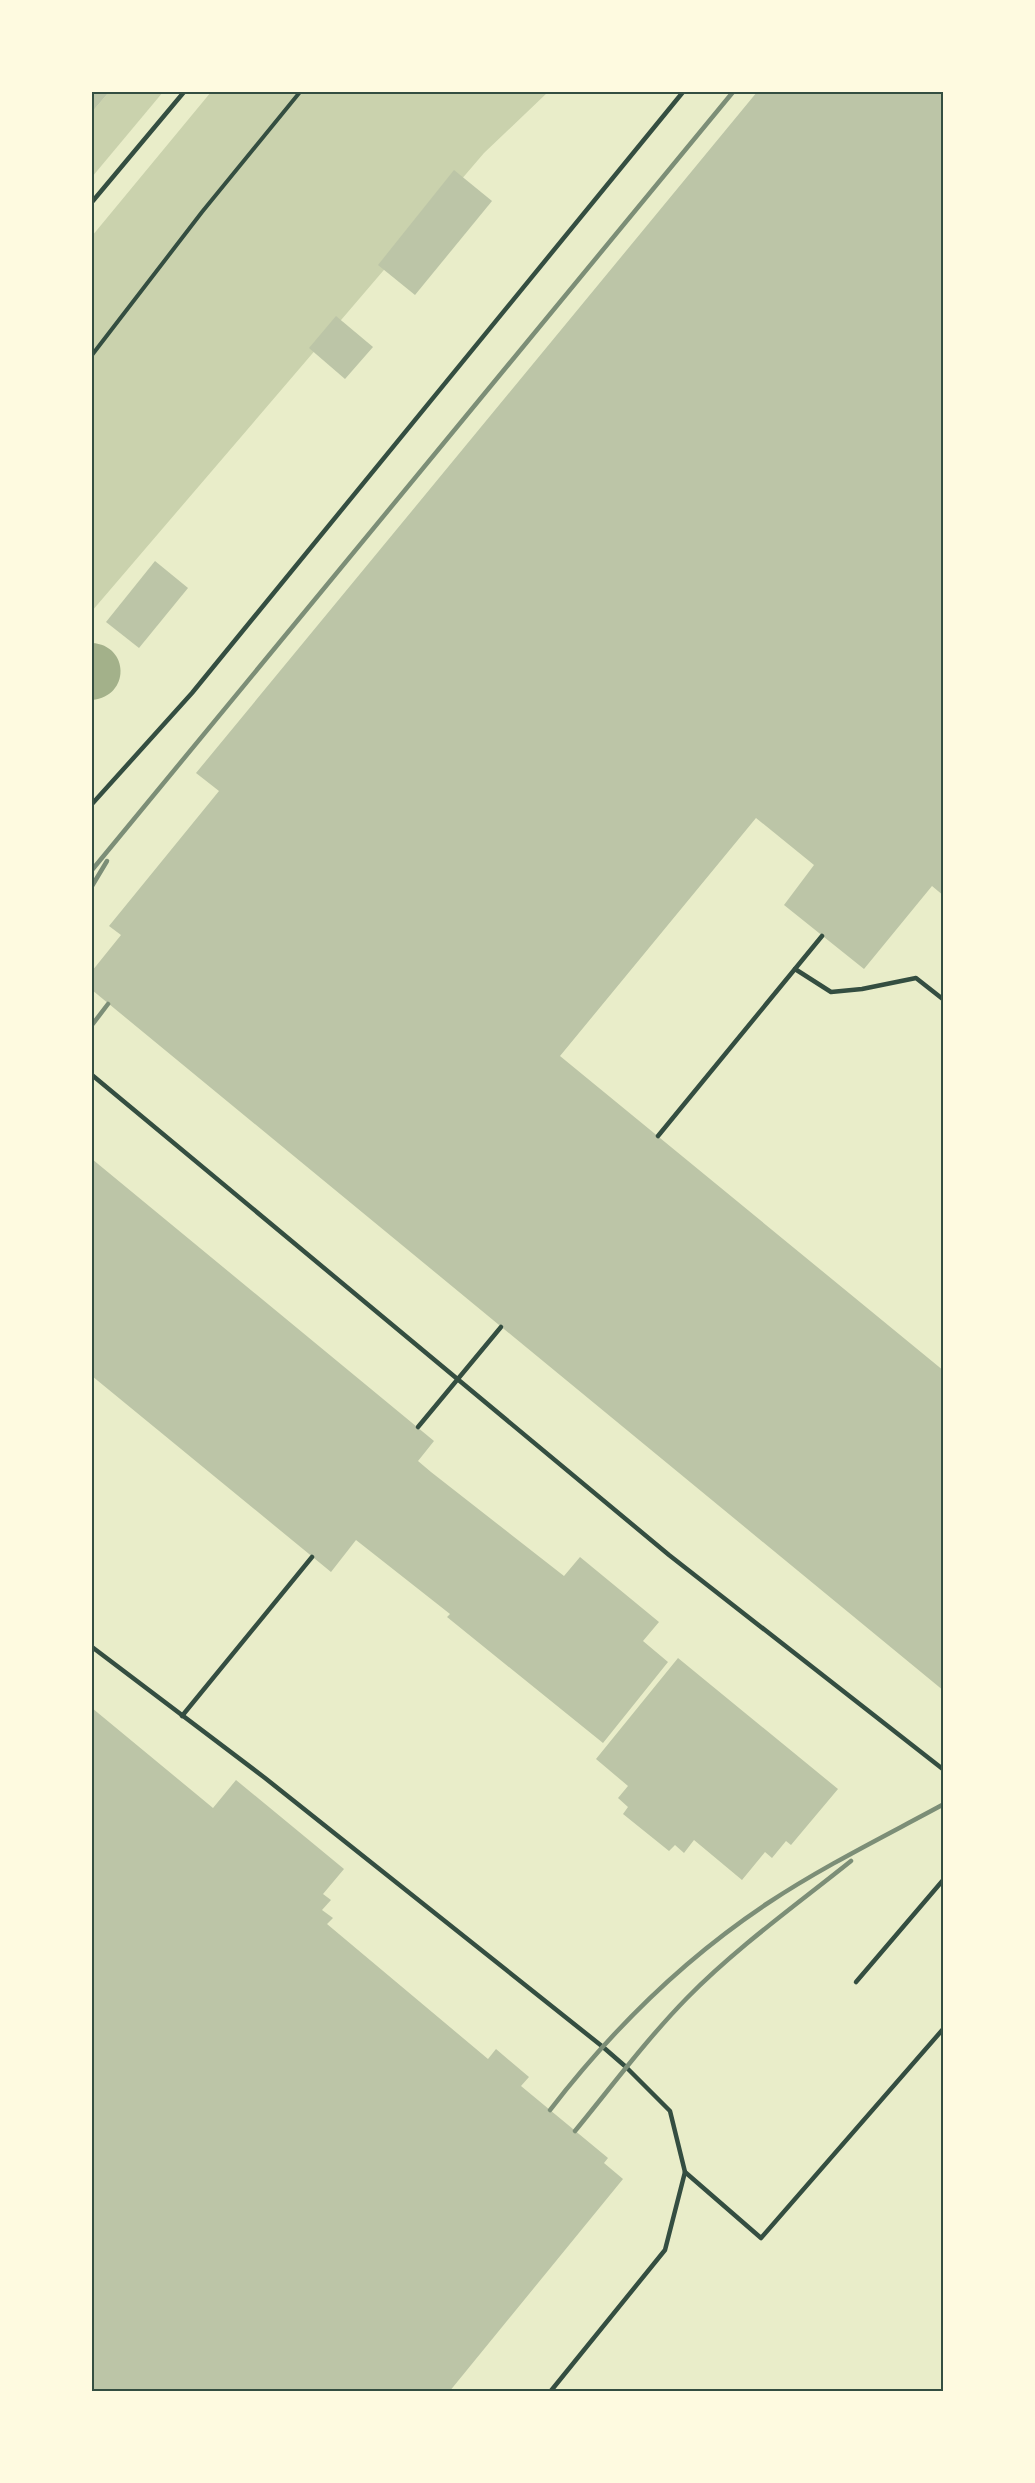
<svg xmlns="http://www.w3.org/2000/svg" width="1035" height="2483" viewBox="0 0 1035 2483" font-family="'Sofia Sans Condensed',sans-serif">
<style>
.green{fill:#cad2ad}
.water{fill:#a3b18a}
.building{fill:#bcc5a7}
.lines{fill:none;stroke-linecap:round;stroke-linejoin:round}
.path{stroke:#344e41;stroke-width:4}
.service{stroke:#344e41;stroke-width:4.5}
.rail{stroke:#7c8e77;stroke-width:4.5}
.neatline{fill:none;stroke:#344e41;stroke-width:2}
</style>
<rect width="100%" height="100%" fill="#e9edc9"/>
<g class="green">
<path d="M 109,92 L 163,92 L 92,177 L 92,112 Z"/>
<path d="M 211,92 L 548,92 L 484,153 L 92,611 L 92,236 Z"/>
</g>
<path class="water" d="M 92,643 C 129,645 131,696 92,700 Z"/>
<g class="building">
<path d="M 92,92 L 109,92 L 92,112 Z"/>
<path d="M 757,92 L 944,92 L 944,896 L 932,886 L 864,969 L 784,905 L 814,865 L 756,818 L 560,1056 L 944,1371 L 944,1691 L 92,990 L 92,971 L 121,935 L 109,926 L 219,791 L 196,773 Z"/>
<path d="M 454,170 L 492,201 L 415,295 L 378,265 Z"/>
<path d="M 336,316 L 373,347 L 345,379 L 309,348 Z"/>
<path d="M 155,561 L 188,588 L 139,648 L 106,622 Z"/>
<path d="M 92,1159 L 434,1441 L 418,1461 L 431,1472 L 564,1576 L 580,1557 L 659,1622 L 643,1641 L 668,1662 L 603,1743 L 447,1617 L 450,1614 L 356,1540 L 331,1572 L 92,1376 Z"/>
<path d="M 678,1658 L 838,1789 L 791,1845 L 786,1841 L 772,1858 L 765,1852 L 742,1880 L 694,1840 L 684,1853 L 675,1845 L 669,1851 L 623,1814 L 628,1807 L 618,1798 L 628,1786 L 596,1759 Z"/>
<path d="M 92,1708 L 213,1808 L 236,1780 L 344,1869 L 323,1894 L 331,1900 L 322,1910 L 333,1918 L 327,1924 L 488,2059 L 496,2049 L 529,2077 L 521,2086 L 608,2158 L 604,2163 L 623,2179 L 449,2392 L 92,2392 Z"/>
</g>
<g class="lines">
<path class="path" d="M 92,355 L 202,212 L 300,92"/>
<g class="service">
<path d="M 92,202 L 184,92"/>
<path d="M 92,804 L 192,693 L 683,92"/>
<path d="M 795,969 L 831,992 L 862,989 L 916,978 L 944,1000"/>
<path d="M 92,1075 L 669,1555 L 944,1770"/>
<path d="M 658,1136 L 822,936"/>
<path d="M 418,1427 L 501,1327"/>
<path d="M 92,1647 L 265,1778 L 603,2047 L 626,2067 L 670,2111 L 685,2172 L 665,2250 L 550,2392"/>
<path d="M 182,1716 L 312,1557"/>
<path d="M 856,1982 L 944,1879"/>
<path d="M 685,2172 L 761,2238 L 944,2028"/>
</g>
<g class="rail">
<path d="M 92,870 L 733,92"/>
<path d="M 92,886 L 107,861"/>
<path d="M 92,1025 L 108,1004"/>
<path d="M 550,2110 C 611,2031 685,1958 768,1903 C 824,1866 885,1836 944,1804"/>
<path d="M 575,2131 C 612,2086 646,2040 687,1998 C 736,1948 796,1905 851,1861"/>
</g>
</g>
<rect width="1035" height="2483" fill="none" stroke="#fefae0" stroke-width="186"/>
<rect x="93" y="93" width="849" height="2297" class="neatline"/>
</svg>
